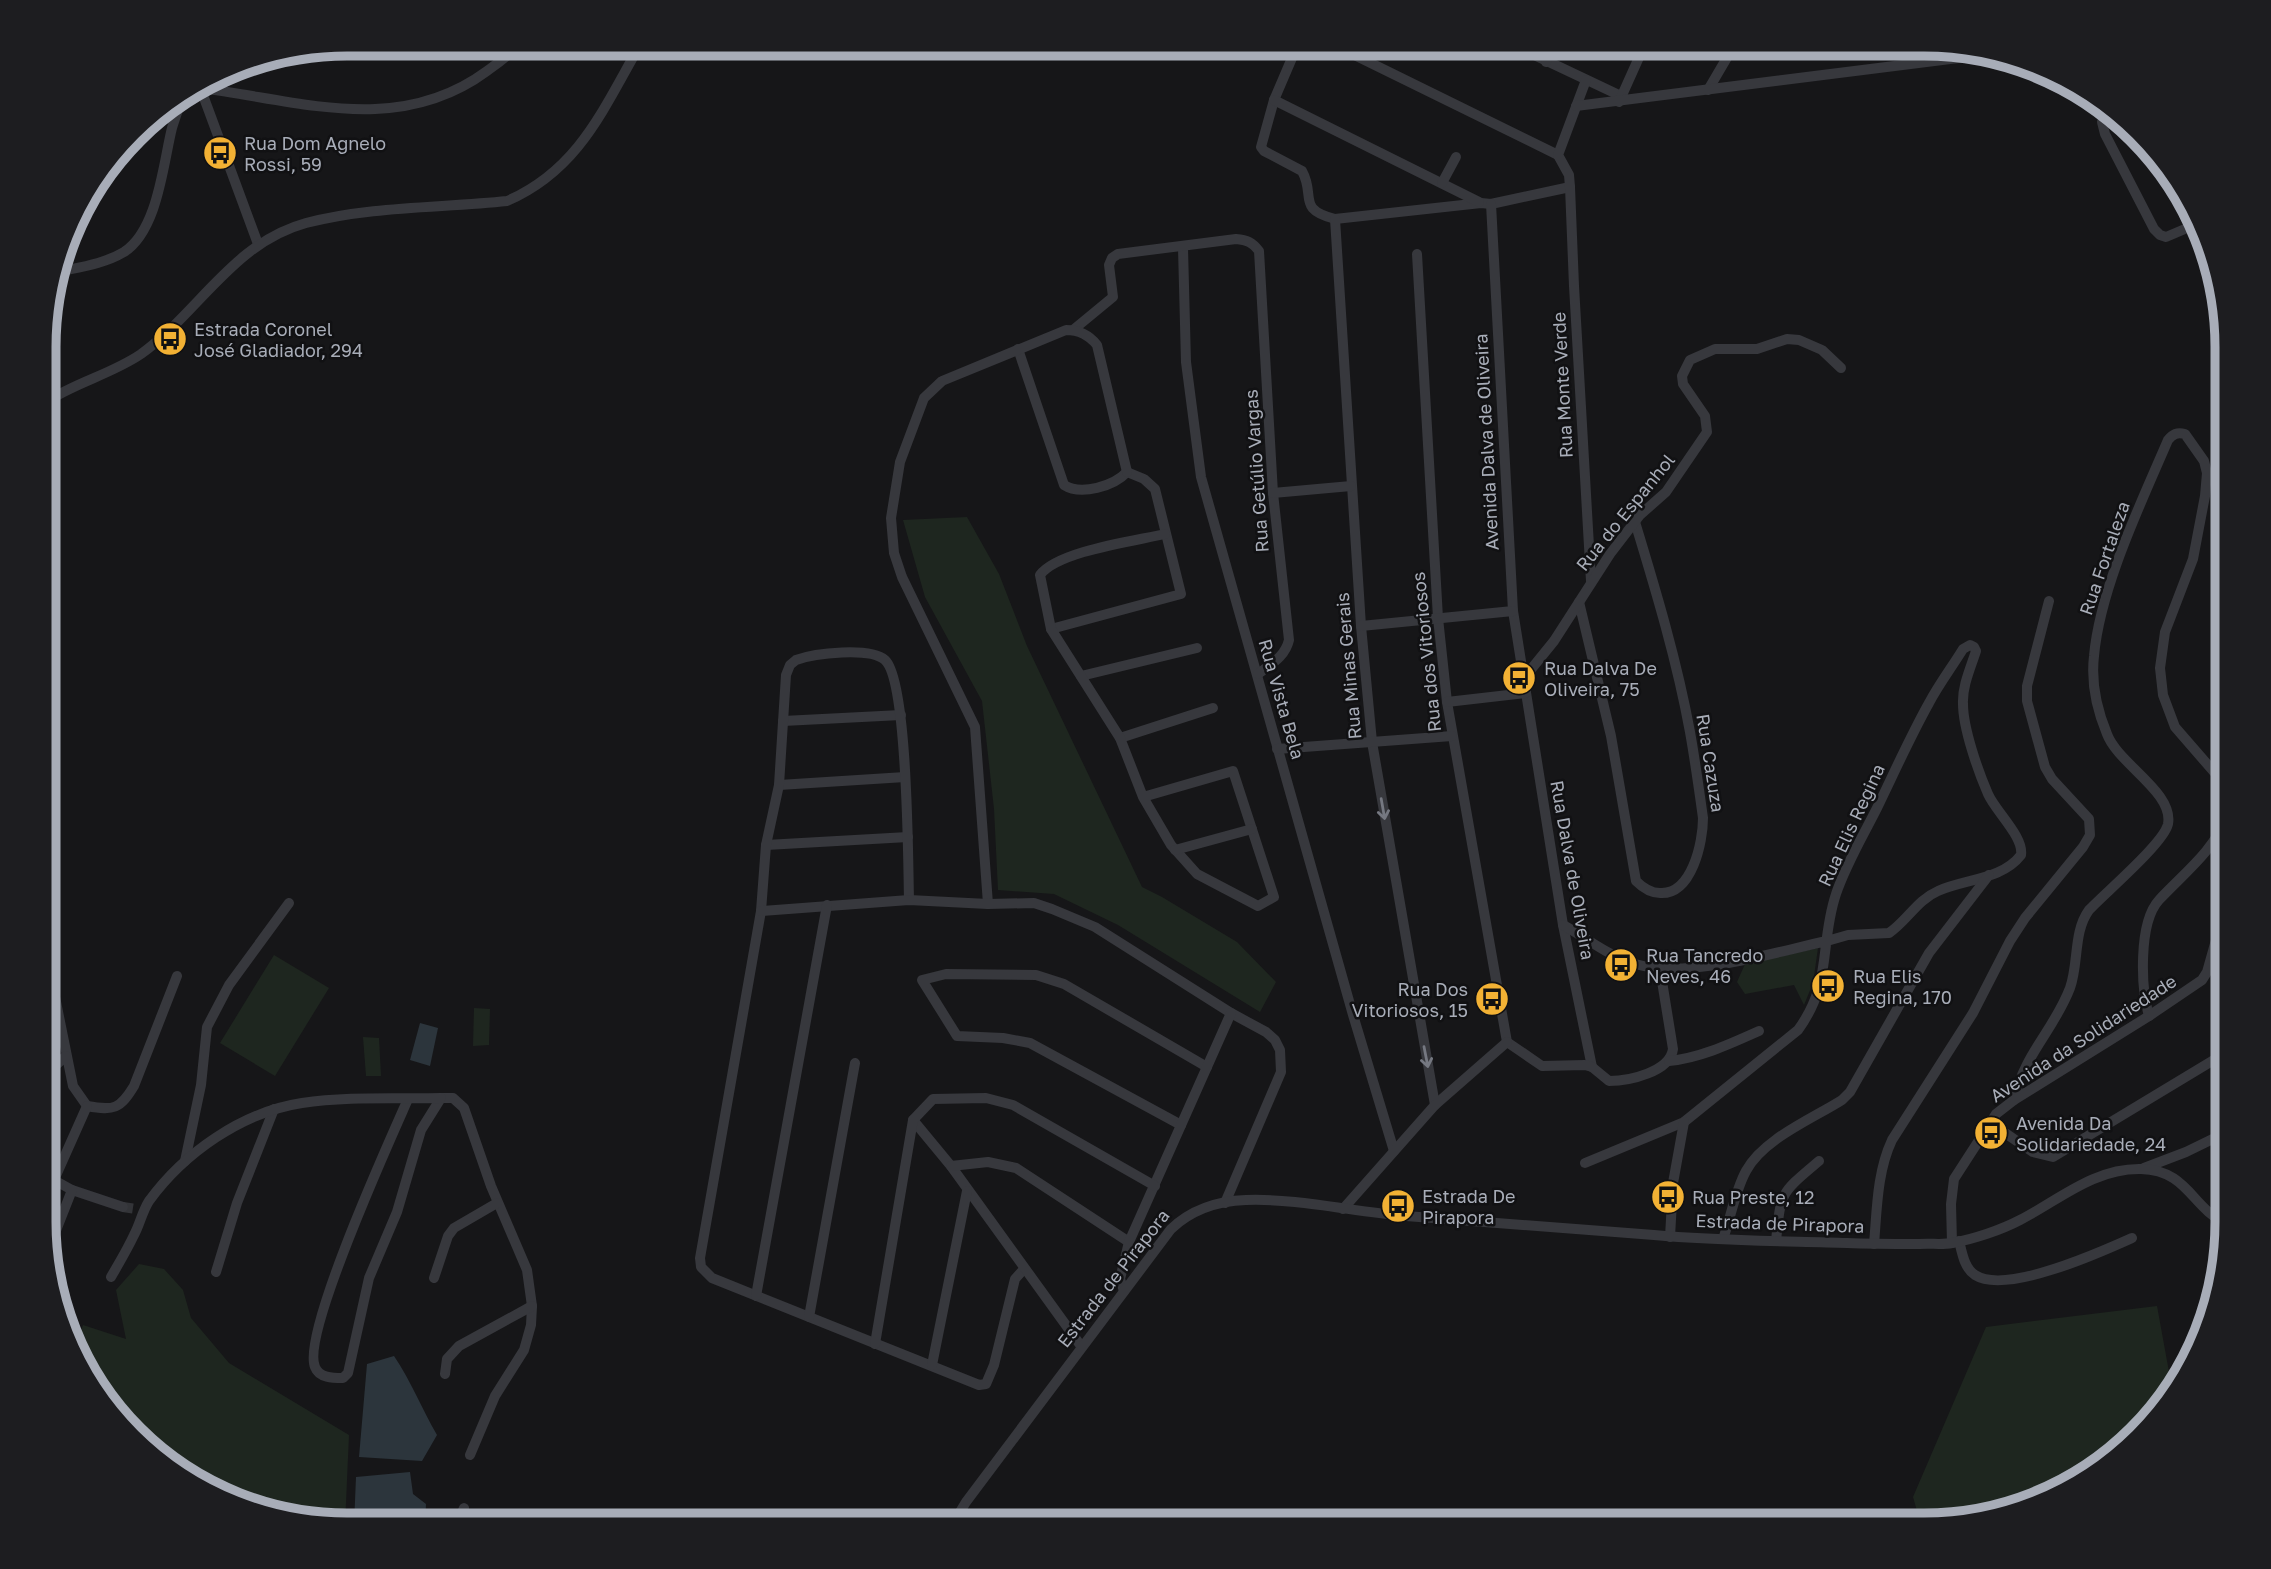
<svg xmlns="http://www.w3.org/2000/svg" width="2271" height="1569" viewBox="0 0 2271 1569" font-family="'Golos Text',sans-serif">
<style>
.green{fill:#1e261f}
.water{fill:#2c353c}
.lines{fill:none;stroke-linecap:round;stroke-linejoin:round}
.minor-tunnel{stroke:#333438;stroke-width:10;stroke-dasharray:10 5;stroke-linecap:butt}
.minor{stroke:#37383d;stroke-width:10}
.oneway{stroke:#757881}
.labels{text-anchor:middle;dominant-baseline:central;stroke-width:5;stroke-linejoin:round;paint-order:stroke}
.poi-label{font-size:18px;fill:#a8adb8;stroke:#111113;text-anchor:start}
.street-label{font-size:18px;fill:#a8adb8;stroke:#111113}
.rim{fill:none;stroke:#a8adb8;stroke-width:9}
</style>
<rect width="100%" height="100%" fill="#161618"/>
<g class="green">
<path d="M 967,517 L 999,574 L 1027,646 L 1142,887 L 1162,897 L 1237,942 L 1276,982 L 1260,1012 L 1118,925 L 1054,894 L 998,890 L 994,809 L 982,701 L 925,597 L 903,520 Z"/>
<path d="M 1818,948 L 1813,983 L 1804,1005 L 1794,985 L 1745,994 L 1737,982 L 1745,964 Z"/>
<path d="M 274,955 L 329,988 L 275,1076 L 220,1043 Z"/>
<path d="M 474,1008 L 490,1009 L 489,1045 L 473,1046 Z"/>
<path d="M 363,1037 L 379,1038 L 381,1076 L 366,1076 Z"/>
<path d="M 139,1264 L 164,1269 L 183,1290 L 191,1318 L 229,1363 L 349,1435 L 345,1525 L 328,1525 L 249,1509 L 163,1463 L 85,1374 L 75,1346 L 83,1325 L 126,1339 L 116,1290 Z"/>
<path d="M 2157,1306 L 2169,1372 L 2182,1373 L 2165,1406 L 2058,1494 L 1921,1525 L 1913,1497 L 1986,1327 Z"/>
</g>
<g class="water">
<path d="M 420,1023 L 438,1028 L 430,1066 L 410,1060 Z"/>
<path d="M 394,1356 C 411,1381 422,1409 437,1435 L 422,1461 L 359,1457 L 367,1364 Z"/>
<path d="M 410,1472 L 413,1494 L 426,1504 L 425,1525 L 354,1525 L 356,1477 Z"/>
</g>
<g class="lines">
<path class="minor-tunnel" d="M 123,1207 L 136,1209"/>
<g class="minor">
<path d="M 1298,44 L 1274,100 L 1261,147 L 1264,151 L 1302,171 C 1316,196 1296,209 1335,219 L 1481,203 L 1491,204 L 1570,187"/>
<path d="M 1332,44 L 1558,155"/>
<path d="M 1511,44 L 1621,96"/>
<path d="M 1546,62 L 1554,44"/>
<path d="M 1586,80 L 1558,155 L 1569,175 L 1570,187 L 1574,286 L 1591,581"/>
<path d="M 200,87 L 258,244"/>
<path d="M 200,88 C 298,100 398,137 487,71 C 498,63 510,55 519,44"/>
<path d="M 1708,90 L 1735,44"/>
<path d="M 1274,100 L 1479,202"/>
<path d="M 1619,102 L 1645,44"/>
<path d="M 1576,106 L 1990,54"/>
<path d="M 2112,110 L 2102,122 L 2105,134 L 2154,229 L 2160,235 L 2166,237 L 2199,223"/>
<path d="M 1442,183 L 1456,157"/>
<path d="M 1491,204 L 1513,611 L 1563,925 L 1592,1067"/>
<path d="M 1335,219 L 1361,626 L 1372,742 L 1435,1105"/>
<path d="M 1183,248 L 1186,362 L 1201,477 L 1353,1015 L 1394,1151"/>
<path d="M 1417,254 L 1438,618 L 1447,702 L 1507,1042"/>
<path d="M 57,272 C 80,267 104,264 124,252 C 158,230 163,164 172,128 C 175,118 179,108 182,97"/>
<path d="M 1073,330 L 1113,297 L 1109,265 L 1112,258 L 1118,254 L 1236,239 C 1247,240 1252,242 1259,251 L 1273,493 L 1289,640 C 1285,657 1271,664 1258,674"/>
<path d="M 1018,349 L 1064,485 C 1081,496 1114,486 1127,472"/>
<path d="M 46,402 C 76,382 112,374 141,354 C 199,312 233,243 306,223 C 371,206 441,208 507,201 C 576,171 601,114 636,52 L 645,44"/>
<path d="M 1273,493 L 1351,486"/>
<path d="M 1579,602 L 1611,736 L 1636,881 C 1643,888 1650,893 1660,893 C 1692,895 1703,842 1703,818 C 1699,789 1695,760 1690,732 C 1677,661 1656,591 1635,522"/>
<path d="M 1361,626 L 1513,611"/>
<path d="M 1051,629 L 1181,594 L 1155,489 L 1144,479 L 1127,472"/>
<path d="M 1081,676 L 1197,648"/>
<path d="M 1524,678 L 1554,641 L 1610,554 L 1640,515 L 1666,492 L 1707,432 L 1705,416 L 1683,384 L 1682,376 L 1690,360 L 1715,349 L 1757,349 L 1787,339 L 1799,340 L 1822,350 L 1841,368"/>
<path d="M 1447,702 L 1526,693"/>
<path d="M 783,721 L 901,715"/>
<path d="M 1120,738 L 1213,708"/>
<path d="M 1277,749 L 1452,736"/>
<path d="M 779,785 L 905,777"/>
<path d="M 1143,797 L 1233,771 L 1274,897 L 1258,906 L 1197,874 L 1171,845 L 1143,797 L 1120,738 L 1051,629 L 1040,575 C 1058,551 1135,541 1165,534"/>
<path d="M 766,845 L 908,837"/>
<path d="M 1175,850 L 1252,829"/>
<path d="M 909,900 C 908,862 908,681 885,660 C 870,647 815,653 796,660 L 790,665 L 786,675 L 779,785 L 766,845 L 761,911 L 700,1258 L 701,1267 L 712,1278 L 979,1385 L 986,1384 L 994,1365 L 1015,1279 L 1024,1269"/>
<path d="M 988,904 L 975,727 L 902,577 L 894,553 L 891,518 L 900,462 L 924,398 L 942,381 L 1066,330 C 1078,330 1089,335 1097,345 L 1127,472"/>
<path d="M 761,911 L 909,900 L 988,904 L 1034,903 L 1052,909 L 1095,927 L 1231,1013 L 1266,1032 L 1275,1040 L 1280,1050 L 1281,1072 L 1225,1203"/>
<path d="M 1563,925 C 1587,938 1608,956 1635,964 C 1690,979 1771,953 1827,941 L 1848,935 L 1889,933 C 1907,921 1917,900 1938,891 C 1964,879 2002,880 2021,855 C 2024,837 1996,812 1988,794 C 1978,771 1963,728 1963,704 C 1962,686 1971,667 1976,651 L 1974,647 L 1970,645 L 1963,649 C 1952,667 1939,684 1929,703 C 1910,737 1894,773 1877,808 C 1863,836 1846,864 1836,894 C 1819,945 1833,982 1798,1030 L 1684,1122 L 1585,1163"/>
<path d="M 47,933 L 50,972 L 73,1086 L 87,1106"/>
<path d="M 2149,1016 C 2141,989 2138,923 2159,900 C 2183,874 2214,851 2227,816"/>
<path d="M 1507,1042 L 1542,1066 L 1585,1065 L 1592,1067 L 1609,1081 C 1629,1081 1670,1072 1673,1049 L 1660,969"/>
<path d="M 1669,1061 C 1700,1058 1730,1044 1759,1031"/>
<path d="M 46,1074 L 66,1056"/>
<path d="M 408,1099 C 390,1140 301,1335 315,1367 C 319,1378 333,1378 343,1378 L 348,1373 L 369,1278 L 397,1212 L 421,1130 L 441,1098 L 453,1098 L 464,1108 L 491,1186 L 527,1270 L 532,1306 L 531,1325 L 524,1350 L 495,1396 L 470,1455"/>
<path d="M 2014,1100 C 2024,1054 2054,1030 2070,988 C 2079,963 2073,932 2089,910 C 2105,893 2164,843 2168,824 C 2174,792 2118,764 2107,734 C 2097,710 2091,682 2094,656 C 2100,588 2141,503 2168,440 C 2173,434 2177,432 2185,434 L 2204,461 L 2207,473 L 2205,496 L 2193,559 L 2165,632 L 2160,668 L 2163,695 L 2175,727 L 2221,780 L 2227,790"/>
<path d="M 87,1106 C 114,1111 120,1109 134,1086 L 177,976"/>
<path d="M 913,1120 L 951,1166 L 1081,1346"/>
<path d="M 1989,1122 L 2033,1152 L 2053,1157 L 2227,1052"/>
<path d="M 1181,1125 L 1030,1043 L 1003,1038 L 957,1036 L 922,980 L 946,974 L 1036,975 L 1064,984 L 1207,1067"/>
<path d="M 185,1161 L 201,1085 L 207,1027 L 229,985 L 289,903"/>
<path d="M 951,1166 L 988,1162 L 1016,1168 L 1129,1242"/>
<path d="M 2144,1168 L 2186,1152 L 2227,1132"/>
<path d="M 72,1190 L 123,1207"/>
<path d="M 1343,1209 L 1435,1105 L 1507,1042"/>
<path d="M 1670,1237 L 1673,1183 L 1684,1122"/>
<path d="M 1723,1239 C 1731,1217 1735,1191 1746,1171 C 1763,1139 1812,1119 1842,1100 L 1850,1092 L 1929,953 L 1989,875"/>
<path d="M 1776,1241 C 1781,1191 1780,1194 1819,1161"/>
<path d="M 1959,1241 C 1962,1252 1964,1268 1975,1275 C 2006,1295 2101,1252 2132,1238"/>
<path d="M 1952,1243 L 1951,1204 L 1954,1179 L 1996,1114 L 2014,1100 L 2149,1016 L 2202,980 L 2207,972 L 2227,901"/>
<path d="M 1874,1244 C 1877,1209 1877,1172 1892,1140 L 1973,1013 L 2010,941 L 2025,918 L 2083,847 L 2090,835 L 2089,819 L 2052,779 L 2045,767 L 2027,701 L 2027,686 L 2049,601"/>
<path d="M 46,1256 L 72,1190 L 54,1180 L 87,1106"/>
<path d="M 216,1272 L 237,1203 L 274,1109"/>
<path d="M 111,1277 C 119,1263 127,1250 134,1235 C 140,1224 142,1212 149,1201 C 184,1153 242,1112 302,1103 C 347,1096 395,1099 441,1098"/>
<path d="M 434,1278 L 448,1236 L 454,1228 L 497,1203"/>
<path d="M 1124,1291 L 1120,1279 L 1129,1242 L 1231,1013"/>
<path d="M 756,1296 L 827,905"/>
<path d="M 809,1317 L 855,1063"/>
<path d="M 875,1344 L 913,1120 L 933,1099 L 986,1098 L 1013,1105 L 1155,1186"/>
<path d="M 932,1365 L 967,1191"/>
<path d="M 445,1374 L 447,1359 L 459,1346 L 532,1306"/>
<path d="M 457,1525 L 464,1508"/>
<path d="M 952,1525 L 966,1502 L 1171,1229 C 1191,1210 1218,1201 1246,1200 C 1296,1198 1355,1212 1406,1216 C 1488,1223 1571,1229 1654,1235 C 1718,1241 1783,1241 1847,1243 C 1871,1244 1895,1244 1919,1244 C 1930,1243 1942,1245 1952,1243 C 1974,1239 2001,1230 2020,1220 C 2059,1200 2094,1168 2141,1169 C 2189,1170 2192,1210 2227,1223"/>
</g>
</g>
<defs><path id="oneway-shaft" d="M-6 0H5M1.5-3L5.5 0L1.5 3" fill="none" stroke-width="1.6" stroke-linecap="round" stroke-linejoin="round" transform="scale(1.75)"/></defs>
<g class="oneway">
<use href="#oneway-shaft" transform="translate(1383 809) rotate(80)"/>
<use href="#oneway-shaft" transform="translate(1426 1057) rotate(79)"/>
</g>
<defs>
<g id="bus-disc" transform="scale(1.75)"><circle r="9.5" fill="#f2b134" stroke="#111113"/><path d="M-5-6H5V4H4V6H2V4H-2V6H-4V4H-5ZM-3.5-4V0h7V-4ZM-3.5 1.2v1.5H-2V1.2ZM2 1.2v1.5H3.5V1.2Z" fill="#111"/></g>
</defs>
<g fill-rule="evenodd">
<use href="#bus-disc" x="220" y="153"/>
<use href="#bus-disc" x="170" y="339"/>
<use href="#bus-disc" x="1519" y="678"/>
<use href="#bus-disc" x="1621" y="965"/>
<use href="#bus-disc" x="1828" y="986"/>
<use href="#bus-disc" x="1492" y="999"/>
<use href="#bus-disc" x="1991" y="1133"/>
<use href="#bus-disc" x="1668" y="1197"/>
<use href="#bus-disc" x="1398" y="1206"/>
</g>
<g class="labels">
<g class="poi-label">
<text x="244" y="143">Rua Dom Agnelo<tspan x="244" dy="21">Rossi, 59</tspan></text>
<text x="194" y="329">Estrada Coronel<tspan x="194" dy="21">José Gladiador, 294</tspan></text>
<text x="1544" y="668">Rua Dalva De<tspan x="1544" dy="21">Oliveira, 75</tspan></text>
<text x="1646" y="955">Rua Tancredo<tspan x="1646" dy="21">Neves, 46</tspan></text>
<text x="1853" y="976">Rua Elis<tspan x="1853" dy="21">Regina, 170</tspan></text>
<text x="1468" y="989" text-anchor="end">Rua Dos<tspan x="1468" dy="21">Vitoriosos, 15</tspan></text>
<text x="2016" y="1123">Avenida Da<tspan x="2016" dy="21">Solidariedade, 24</tspan></text>
<text x="1422" y="1196">Estrada De<tspan x="1422" dy="21">Pirapora</tspan></text>
<text x="1692" y="1197">Rua Preste, 12</text>
</g>
<g class="street-label">
<text transform="translate(1562 385) rotate(-93)">Rua Monte Verde</text>
<text transform="translate(1486 442) rotate(-93)">Avenida Dalva de Oliveira</text>
<text transform="translate(1256 471) rotate(-94)">Rua Getúlio Vargas</text>
<text transform="translate(1625 512) rotate(-51)">Rua do Espanhol</text>
<text transform="translate(2104 558) rotate(-71)">Rua Fortaleza</text>
<text transform="translate(1426 652) rotate(-96)">Rua dos Vitoriosos</text>
<text transform="translate(1348 666) rotate(-95)">Rua Minas Gerais</text>
<text transform="translate(1282 699) rotate(74)">Rua Vista Bela</text>
<text transform="translate(1711 763) rotate(81)">Rua Cazuza</text>
<text transform="translate(1851 825) rotate(-65)">Rua Elis Regina</text>
<text transform="translate(1573 870) rotate(80)">Rua Dalva de Oliveira</text>
<text transform="translate(2083 1038) rotate(-33)">Avenida da Solidariedade</text>
<text transform="translate(1780 1223) rotate(2)">Estrada de Pirapora</text>
<text transform="translate(1113 1278) rotate(-52)">Estrada de Pirapora</text>
</g>
</g>
<path d="M0 0H2271V1569H0ZM347 56H1924A291 291 0 0 1 2215 347V1222A291 291 0 0 1 1924 1513H347A291 291 0 0 1 56 1222V347A291 291 0 0 1 347 56Z" fill="#1d1d20" fill-rule="evenodd"/>
<path class="rim" d="M347 56H1924A291 291 0 0 1 2215 347V1222A291 291 0 0 1 1924 1513H347A291 291 0 0 1 56 1222V347A291 291 0 0 1 347 56Z"/>
</svg>
